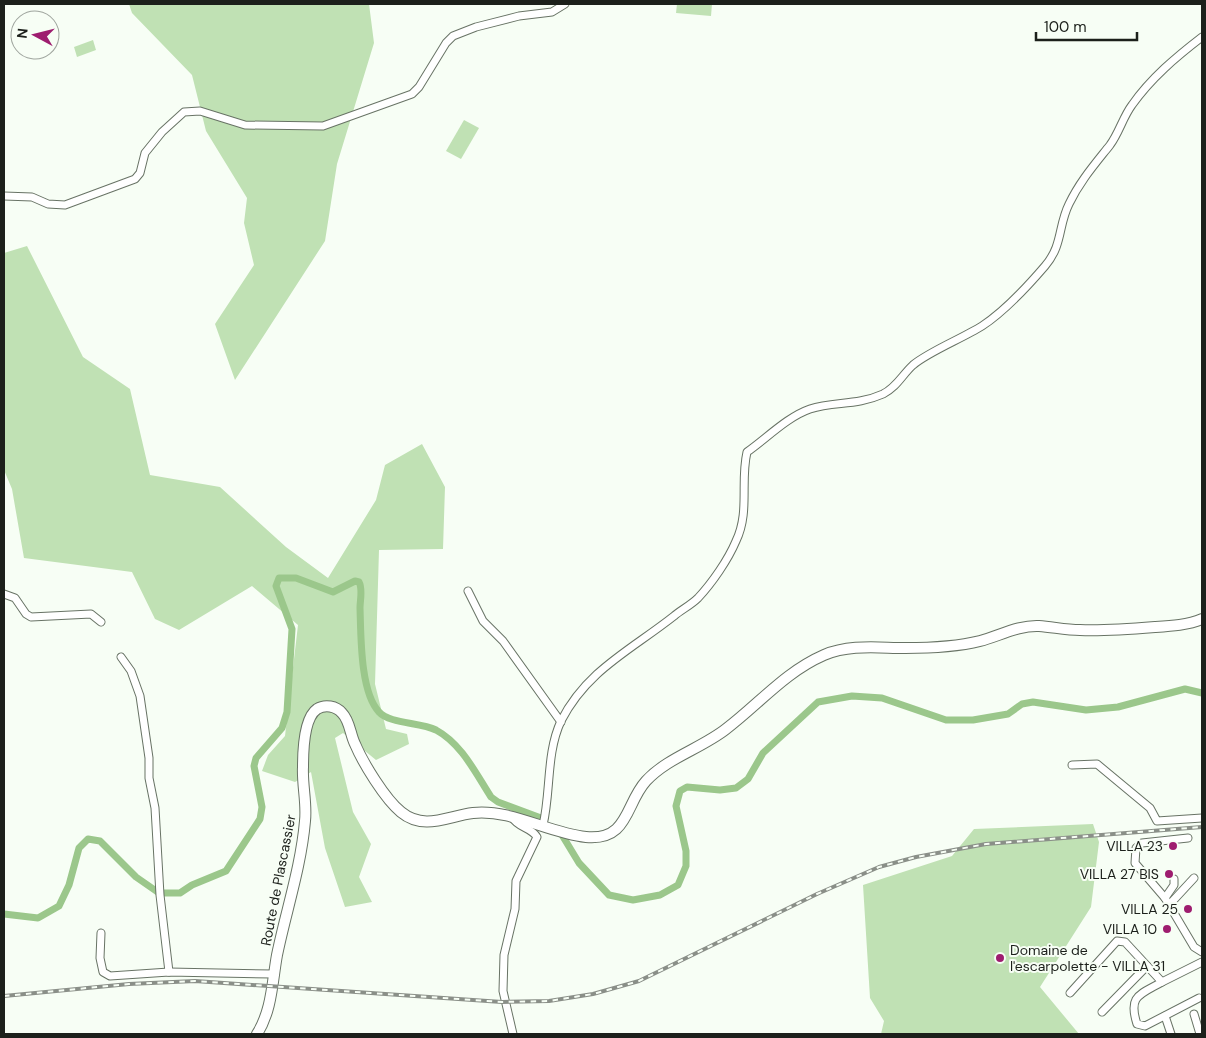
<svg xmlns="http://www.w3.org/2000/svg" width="1206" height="1038" viewBox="0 0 1206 1038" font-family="'DM Sans',sans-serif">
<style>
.green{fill:#c0e1b4}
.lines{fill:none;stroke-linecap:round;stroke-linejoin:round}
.canal{stroke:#9bc78b;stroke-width:7}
.street-casing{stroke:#687365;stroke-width:9}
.secondary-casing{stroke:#687365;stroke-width:12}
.street{stroke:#fff;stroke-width:7}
.secondary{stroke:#fff;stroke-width:10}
.rail-casing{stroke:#8a8f88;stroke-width:4}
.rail{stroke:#f7fef5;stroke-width:2;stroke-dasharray:5.5;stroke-linecap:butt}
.poi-dot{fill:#9e1d6f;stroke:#f7fef5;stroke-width:2}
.labels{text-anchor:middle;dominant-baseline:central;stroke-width:4;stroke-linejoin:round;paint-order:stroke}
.poi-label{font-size:14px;fill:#1c201b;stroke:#f7fef5;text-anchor:end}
.street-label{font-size:14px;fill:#1c201b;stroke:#f7fef5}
</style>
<rect width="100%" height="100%" fill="#f7fef5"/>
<g class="green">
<path d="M 129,4 L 369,4 L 374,43 L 337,164 L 325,241 L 235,380 L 215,324 L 254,265 L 244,223 L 247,198 L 206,131 L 192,75 L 132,13 Z"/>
<path d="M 677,4 L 712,4 L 711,16 L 676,13 Z"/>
<path d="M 93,40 L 96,50 L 77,57 L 74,47 Z"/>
<path d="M 464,120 L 479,128 L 461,159 L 446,151 Z"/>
<path d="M 27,246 L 83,357 L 130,389 L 150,475 L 220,487 L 286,547 L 328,578 L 376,500 L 385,465 L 422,444 L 445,487 L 443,549 L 379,550 L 375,684 L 386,729 L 407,734 L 409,744 L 376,760 L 343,733 L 335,738 L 353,812 L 371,844 L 359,877 L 372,902 L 345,907 L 325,848 L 311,772 L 295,782 L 262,771 L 268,755 L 285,736 L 298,625 L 252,586 L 179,630 L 155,619 L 132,572 L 24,558 L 12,489 L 4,470 L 4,253 Z"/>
<path d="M 1093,824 L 1099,842 L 1091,907 L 1040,987 L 1079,1034 L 881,1034 L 884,1021 L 870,998 L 863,885 L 952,856 L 974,829 Z"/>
</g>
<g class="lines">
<g class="canal">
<path d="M 562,835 L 579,863 L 609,895 L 633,900 L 660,895 L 678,885 L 686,866 L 686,851 L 676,806 L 680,791 L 687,787 L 720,790 L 736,788 L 748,779 L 763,753 L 818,702 L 852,696 L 882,698 L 946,720 L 973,720 L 1008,714 L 1022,704 L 1033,702 L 1086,710 L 1118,707 L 1185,689 L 1202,693"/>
<path d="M 162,893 L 180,893 L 192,885 L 226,871 L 260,819 L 262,807 L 254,766 L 256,758 L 282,728 L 287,712 L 292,629 L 276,586 L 279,578 L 296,578 L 333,592 L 355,581 L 359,582 C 363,589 360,600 360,608 C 361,635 360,692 379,712 C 390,724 420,722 436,730 C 462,744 476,774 491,797 L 498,802 L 541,818"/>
<path d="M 4,914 L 38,918 L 59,906 L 69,885 L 79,848 L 88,839 L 100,841 L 136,877 L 159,893"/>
</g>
<g class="street-casing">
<g id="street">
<path d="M 4,196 L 32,197 L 48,204 L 65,205 L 135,179 L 140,173 L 145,153 L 162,132 L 184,112 L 200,111 L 245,125 L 323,126 L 412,94 L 419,87 L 446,43 L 453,36 L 476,27 L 519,16 L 552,12 L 565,4"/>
<path d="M 468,591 L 483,621 L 503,641 L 561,722"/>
<path d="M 4,594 L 15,598 L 26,614 L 31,617 L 91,614 L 101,622"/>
<path d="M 121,657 L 131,671 L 140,696 L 149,758 L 149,778 L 155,808 L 160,895 L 169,972"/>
<path d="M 1072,765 L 1097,764 L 1150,808 L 1157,821 L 1202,818"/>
<path d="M 512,817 C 518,828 531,827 537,837 L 516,881 L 515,909 L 504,955 L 503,991 L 513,1034"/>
<path d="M 543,825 C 551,792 546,753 561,721 C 587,670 631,650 674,616 C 681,610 691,605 698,598 C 712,583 728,560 736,541 C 750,512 740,482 747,452 C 767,438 787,417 810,409 C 834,401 856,406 883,394 C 897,387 902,375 913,365 C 928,352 963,338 982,326 C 1005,311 1027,287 1045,266 C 1063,245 1058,226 1069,204 C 1080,181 1095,164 1110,145 C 1119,133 1123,117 1132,105 C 1151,78 1176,57 1202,37"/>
<path d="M 1188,838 L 1142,843 L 1136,848 L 1135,863 L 1165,898 L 1194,947 L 1202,952"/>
<path d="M 1165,898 L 1174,885 L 1174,879"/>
<path d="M 1169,905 L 1194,878"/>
<path d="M 101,933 L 100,958 L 103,972 L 110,976 L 169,972 L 273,974"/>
<path d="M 1162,982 L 1202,962"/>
<path d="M 1070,993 L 1117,941 L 1125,942 L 1162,982 C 1139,995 1128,996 1137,1024 L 1145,1026 L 1199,998"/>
<path d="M 1102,1012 L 1147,966"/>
<path d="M 1194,1014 L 1200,1034"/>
<path d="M 1165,1016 L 1171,1034"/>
</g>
</g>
<g class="secondary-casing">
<path id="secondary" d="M 257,1034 C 272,1010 272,983 277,955 C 286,911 301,867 305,821 C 307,803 302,785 303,767 C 303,752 304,718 317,709 C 325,704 336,706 342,713 C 350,721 350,734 355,744 C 363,763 385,799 401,812 C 424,831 448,816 473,813 C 512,809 548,833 586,837 C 629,841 625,804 646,781 C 667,758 702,748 726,729 C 759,704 785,672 824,655 C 850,644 878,648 905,648 C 930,648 956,647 980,641 C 999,636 1019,625 1039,626 C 1053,627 1066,630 1080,630 C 1105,631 1130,629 1155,627 C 1171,626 1188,625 1202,619"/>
</g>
<use href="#street" class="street"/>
<use href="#secondary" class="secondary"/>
<g class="rail-casing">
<path id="rail" d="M 4,996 L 129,984 L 195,981 L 502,1002 L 549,1001 L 593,994 L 639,981 L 817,894 L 879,867 L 916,857 L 986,844 L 1202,827"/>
</g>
<use href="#rail" class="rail"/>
</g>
<g class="poi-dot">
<circle cx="1173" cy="846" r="5"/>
<circle cx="1169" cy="874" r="5"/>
<circle cx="1188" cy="909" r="5"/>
<circle cx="1167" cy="929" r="5"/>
<circle cx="1000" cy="958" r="5"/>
</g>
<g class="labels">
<g class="poi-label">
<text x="1163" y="846">VILLA 23</text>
<text x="1159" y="874">VILLA 27 BIS</text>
<text x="1178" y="909">VILLA 25</text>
<text x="1157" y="929">VILLA 10</text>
<text x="1010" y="950" text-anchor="start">Domaine de<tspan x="1010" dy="16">l'escarpolette - VILLA 31</tspan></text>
</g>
<g class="street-label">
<text transform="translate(278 880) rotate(-79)">Route de Plascassier</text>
</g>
</g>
<rect width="1206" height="1038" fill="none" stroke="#1c201b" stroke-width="10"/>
<g transform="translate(35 35) rotate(277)"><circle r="24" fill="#f7fef5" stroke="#9fa59e"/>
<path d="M0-4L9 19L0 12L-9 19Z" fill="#9e1d6f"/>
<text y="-8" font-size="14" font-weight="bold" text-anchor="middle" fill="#1c201b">N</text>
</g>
<path d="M1036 32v8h101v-8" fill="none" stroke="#1c201b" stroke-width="2.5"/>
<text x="1044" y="32" font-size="15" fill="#1c201b" stroke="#f7fef5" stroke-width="4" paint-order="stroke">100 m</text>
</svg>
